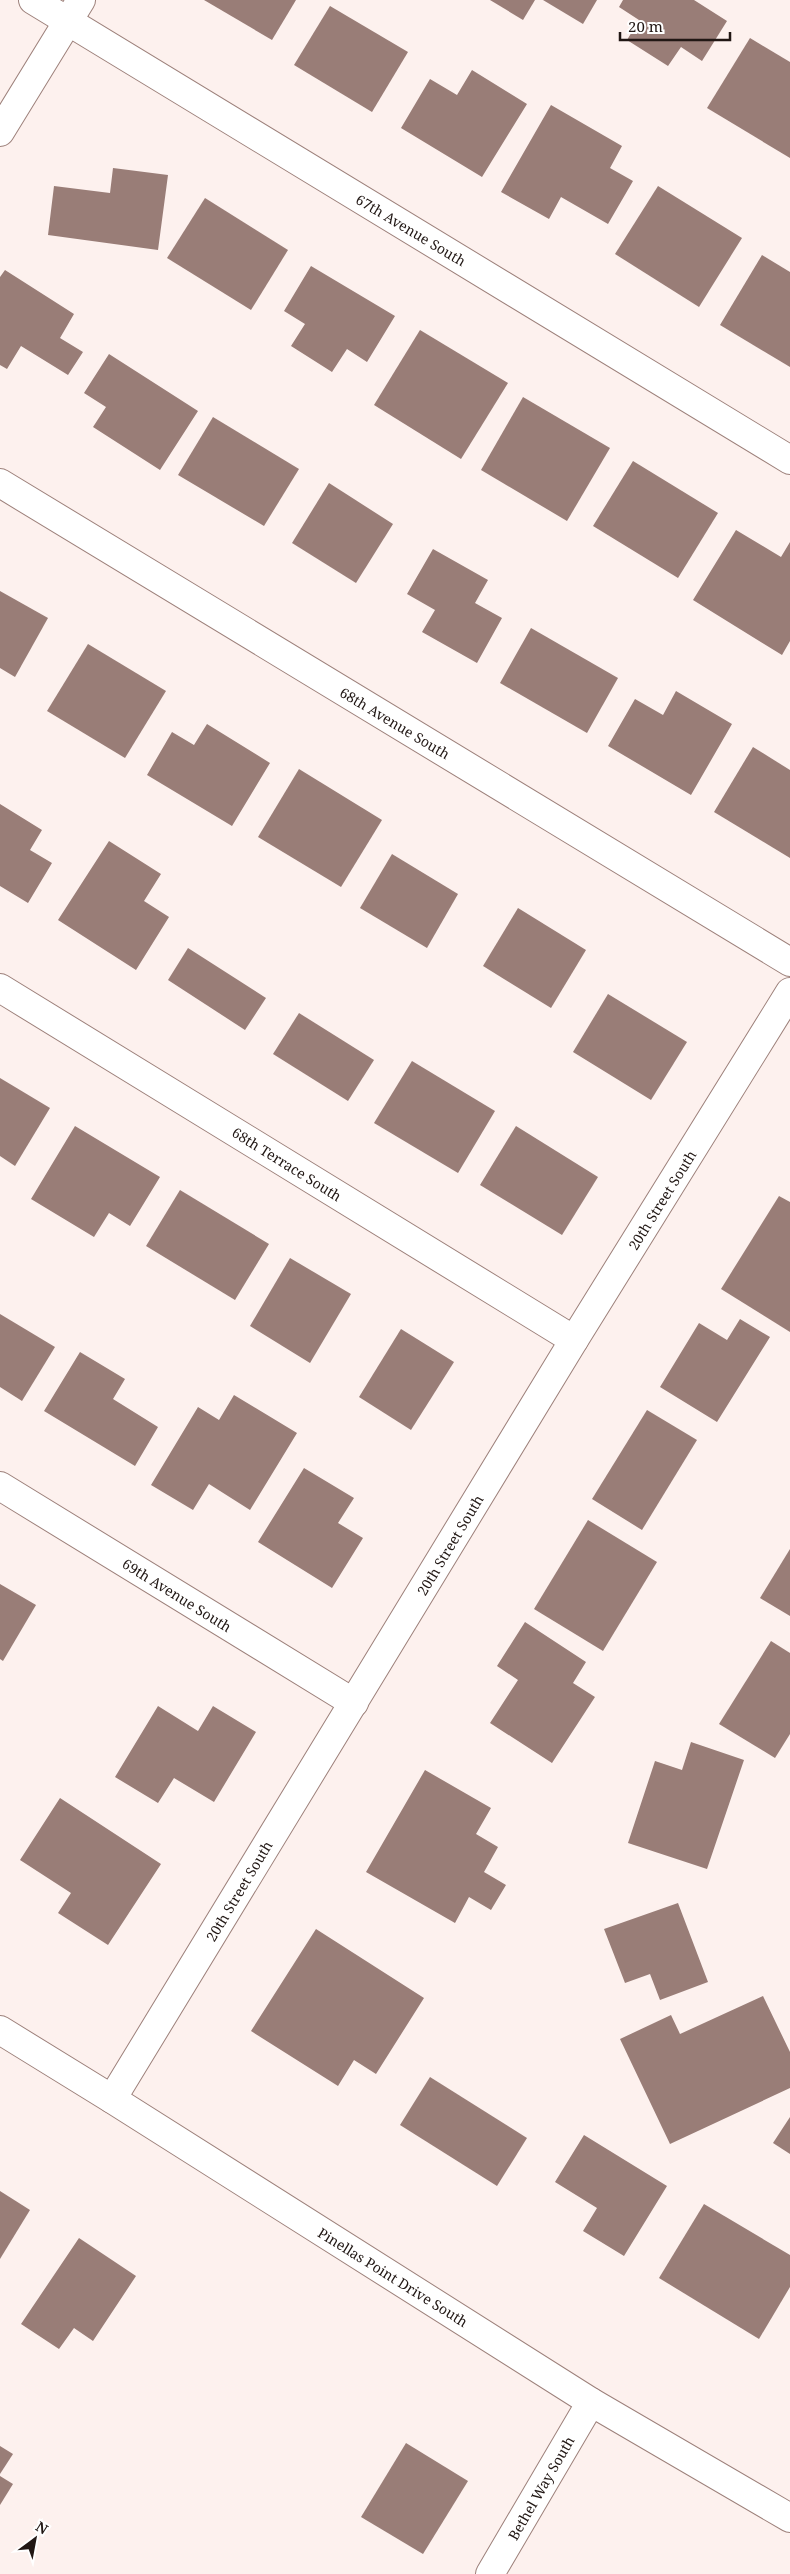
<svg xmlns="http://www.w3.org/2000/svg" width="790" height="2574" viewBox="0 0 790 2574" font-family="'Noto Serif',serif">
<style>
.building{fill:#997d77}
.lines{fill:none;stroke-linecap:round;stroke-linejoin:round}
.minor-casing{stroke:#9d817b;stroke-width:30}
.tertiary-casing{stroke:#9d817b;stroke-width:30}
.minor{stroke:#fff;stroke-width:28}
.tertiary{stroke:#fff;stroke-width:28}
.labels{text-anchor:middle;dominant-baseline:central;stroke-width:4;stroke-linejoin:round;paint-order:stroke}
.street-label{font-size:14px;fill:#211714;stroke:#fff}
</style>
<rect width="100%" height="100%" fill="#fdf1ee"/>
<g class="building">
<path d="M 204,0 L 296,0 L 272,40 Z"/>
<path d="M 490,0 L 535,0 L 523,20 Z"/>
<path d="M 543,0 L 597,0 L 583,24 Z"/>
<path d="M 623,0 L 694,0 L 727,21 L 702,61 L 681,47 L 668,66 L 627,40 L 639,20 L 619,7 Z"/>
<path d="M 330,6 L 408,52 L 372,112 L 294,65 Z"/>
<path d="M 750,38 L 790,62 L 790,158 L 707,108 Z"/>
<path d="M 472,70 L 527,104 L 482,177 L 401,128 L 430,79 L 457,95 Z"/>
<path d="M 551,105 L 622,146 L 610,168 L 633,181 L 608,224 L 561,197 L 549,219 L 501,192 Z"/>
<path d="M 113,168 L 168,175 L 158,250 L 48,235 L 54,186 L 110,193 Z"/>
<path d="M 658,186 L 742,238 L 699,307 L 615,254 Z"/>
<path d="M 205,198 L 288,250 L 251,310 L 167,258 Z"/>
<path d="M 762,255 L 790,272 L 790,367 L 720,325 Z"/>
<path d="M 311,266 L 395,316 L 367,362 L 347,349 L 332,372 L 291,346 L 305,324 L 284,311 Z"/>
<path d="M 5,270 L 74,314 L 60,338 L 83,352 L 68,375 L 21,346 L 7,369 L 0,365 L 0,277 Z"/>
<path d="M 420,330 L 508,383 L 461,459 L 374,405 Z"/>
<path d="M 109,354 L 198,411 L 160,470 L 93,427 L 106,407 L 84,393 Z"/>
<path d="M 523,397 L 610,448 L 567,521 L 481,470 Z"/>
<path d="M 213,417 L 299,469 L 264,526 L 178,475 Z"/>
<path d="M 633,461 L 718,513 L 678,578 L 593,526 Z"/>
<path d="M 329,483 L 393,524 L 356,583 L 292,543 Z"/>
<path d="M 736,530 L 781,557 L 790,542 L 790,641 L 782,655 L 693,600 Z"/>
<path d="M 433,549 L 488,580 L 475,603 L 502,618 L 477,663 L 422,632 L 435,610 L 407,594 Z"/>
<path d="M 0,591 L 48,618 L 15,677 L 0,668 Z"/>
<path d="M 531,628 L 618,678 L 587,733 L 500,683 Z"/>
<path d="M 88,644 L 166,691 L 125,758 L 47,711 Z"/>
<path d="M 676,691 L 732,724 L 691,795 L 608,746 L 635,699 L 663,715 Z"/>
<path d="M 207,724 L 270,763 L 232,826 L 147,775 L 172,732 L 194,745 Z"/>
<path d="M 753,747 L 790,770 L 790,858 L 714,812 Z"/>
<path d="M 299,769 L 382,820 L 341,887 L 258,837 Z"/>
<path d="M 0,804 L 42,830 L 30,850 L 52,863 L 28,903 L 0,886 Z"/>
<path d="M 109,841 L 161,874 L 144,901 L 169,917 L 136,970 L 58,920 Z"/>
<path d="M 392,854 L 458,894 L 427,948 L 360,908 Z"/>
<path d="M 518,908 L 586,950 L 551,1008 L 483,966 Z"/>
<path d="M 188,948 L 266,998 L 245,1030 L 168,980 Z"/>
<path d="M 608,994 L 687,1042 L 651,1100 L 573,1052 Z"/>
<path d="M 299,1013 L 374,1060 L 348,1101 L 273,1054 Z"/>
<path d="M 412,1061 L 495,1111 L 458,1173 L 374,1123 Z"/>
<path d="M 0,1078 L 50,1108 L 15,1166 L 0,1156 Z"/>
<path d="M 75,1126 L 160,1177 L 130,1226 L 109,1213 L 94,1237 L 31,1199 Z"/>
<path d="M 516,1126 L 598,1177 L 562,1235 L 480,1185 Z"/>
<path d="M 180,1190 L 269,1244 L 235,1300 L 146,1246 Z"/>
<path d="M 779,1196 L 790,1202 L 790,1332 L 721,1289 Z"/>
<path d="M 290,1258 L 351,1294 L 310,1363 L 250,1326 Z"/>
<path d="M 0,1314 L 55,1347 L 22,1401 L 0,1387 Z"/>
<path d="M 740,1319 L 770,1337 L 717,1422 L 660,1387 L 699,1323 L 727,1340 Z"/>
<path d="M 401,1329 L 454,1362 L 411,1430 L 359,1397 Z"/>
<path d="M 80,1352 L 125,1379 L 113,1399 L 158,1427 L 135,1466 L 44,1411 Z"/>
<path d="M 234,1395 L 297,1433 L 250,1510 L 209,1484 L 193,1510 L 151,1485 L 198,1407 L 219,1420 Z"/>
<path d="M 647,1410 L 697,1440 L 642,1530 L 592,1499 Z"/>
<path d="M 304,1468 L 354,1498 L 338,1523 L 363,1538 L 332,1588 L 258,1542 Z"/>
<path d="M 588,1520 L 657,1562 L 603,1651 L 534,1609 Z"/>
<path d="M 790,1549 L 790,1616 L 760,1598 Z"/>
<path d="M 0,1584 L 36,1605 L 3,1661 L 0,1659 Z"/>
<path d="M 525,1622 L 586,1662 L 573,1683 L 595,1697 L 552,1763 L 490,1723 L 518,1680 L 497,1666 Z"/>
<path d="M 771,1641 L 790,1653 L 790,1734 L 775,1758 L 719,1724 Z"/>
<path d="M 158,1706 L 198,1731 L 213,1706 L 256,1732 L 214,1802 L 174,1778 L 158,1803 L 115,1777 Z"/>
<path d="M 691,1742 L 744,1760 L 707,1869 L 628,1843 L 655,1761 L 682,1770 Z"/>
<path d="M 425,1770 L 491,1808 L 476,1834 L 498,1847 L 484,1872 L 506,1885 L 491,1910 L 469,1897 L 455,1923 L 366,1872 Z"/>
<path d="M 60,1798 L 161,1864 L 108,1945 L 58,1913 L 71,1893 L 20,1860 Z"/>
<path d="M 678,1903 L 708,1982 L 660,2000 L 650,1974 L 625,1983 L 604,1929 Z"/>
<path d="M 316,1929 L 424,1998 L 376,2074 L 354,2060 L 338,2086 L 251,2031 Z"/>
<path d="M 763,1996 L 790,2052 L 790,2088 L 670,2144 L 620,2039 L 671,2015 L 680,2034 Z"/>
<path d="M 430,2077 L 527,2138 L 497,2186 L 400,2125 Z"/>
<path d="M 790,2117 L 790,2154 L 773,2143 Z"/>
<path d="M 584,2135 L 667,2186 L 624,2256 L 583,2231 L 597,2208 L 555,2182 Z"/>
<path d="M 0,2191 L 30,2210 L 0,2259 Z"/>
<path d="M 704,2204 L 790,2255 L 790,2287 L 759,2339 L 659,2278 Z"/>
<path d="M 79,2238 L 136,2276 L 93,2341 L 74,2328 L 59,2349 L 21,2324 Z"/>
<path d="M 406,2443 L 468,2481 L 423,2554 L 361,2517 Z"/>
<path d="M 0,2446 L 13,2454 L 0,2474 Z"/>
<path d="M 0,2476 L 13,2484 L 0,2505 Z"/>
</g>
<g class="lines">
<g class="minor-casing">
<g id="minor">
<path d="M 33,0 L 790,460"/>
<path d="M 0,132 L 81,0"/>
<path d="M 0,483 L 790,962"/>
<path d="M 0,988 L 574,1340"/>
<path d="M 0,1486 L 354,1703"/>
<path d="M 112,2099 L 574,1340 L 790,992"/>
<path d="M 490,2574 L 591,2402"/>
</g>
</g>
<g class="tertiary-casing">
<path id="tertiary" d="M 0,2030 L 112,2099 L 591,2402 L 790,2518"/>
</g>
<use href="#minor" class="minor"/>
<use href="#tertiary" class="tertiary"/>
</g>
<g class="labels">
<g class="street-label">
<text transform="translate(411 230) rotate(31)">67th Avenue South</text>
<text transform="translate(395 723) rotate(31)">68th Avenue South</text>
<text transform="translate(287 1164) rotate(32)">68th Terrace South</text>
<text transform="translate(662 1200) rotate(-58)">20th Street South</text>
<text transform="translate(450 1545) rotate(-59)">20th Street South</text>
<text transform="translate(177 1595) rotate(32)">69th Avenue South</text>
<text transform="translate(239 1891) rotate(-59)">20th Street South</text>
<text transform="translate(393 2277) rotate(32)">Pinellas Point Drive South</text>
<text transform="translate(541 2488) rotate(-60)">Bethel Way South</text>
</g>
</g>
<g transform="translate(35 2539) rotate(32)" stroke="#ffffff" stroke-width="4" paint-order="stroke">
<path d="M0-4L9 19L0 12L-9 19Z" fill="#211714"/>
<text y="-8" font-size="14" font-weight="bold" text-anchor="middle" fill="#211714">N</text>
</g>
<path d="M620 32v8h110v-8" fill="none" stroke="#211714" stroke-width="2.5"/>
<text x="628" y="32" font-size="15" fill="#211714" stroke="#ffffff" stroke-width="4" paint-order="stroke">20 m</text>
</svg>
